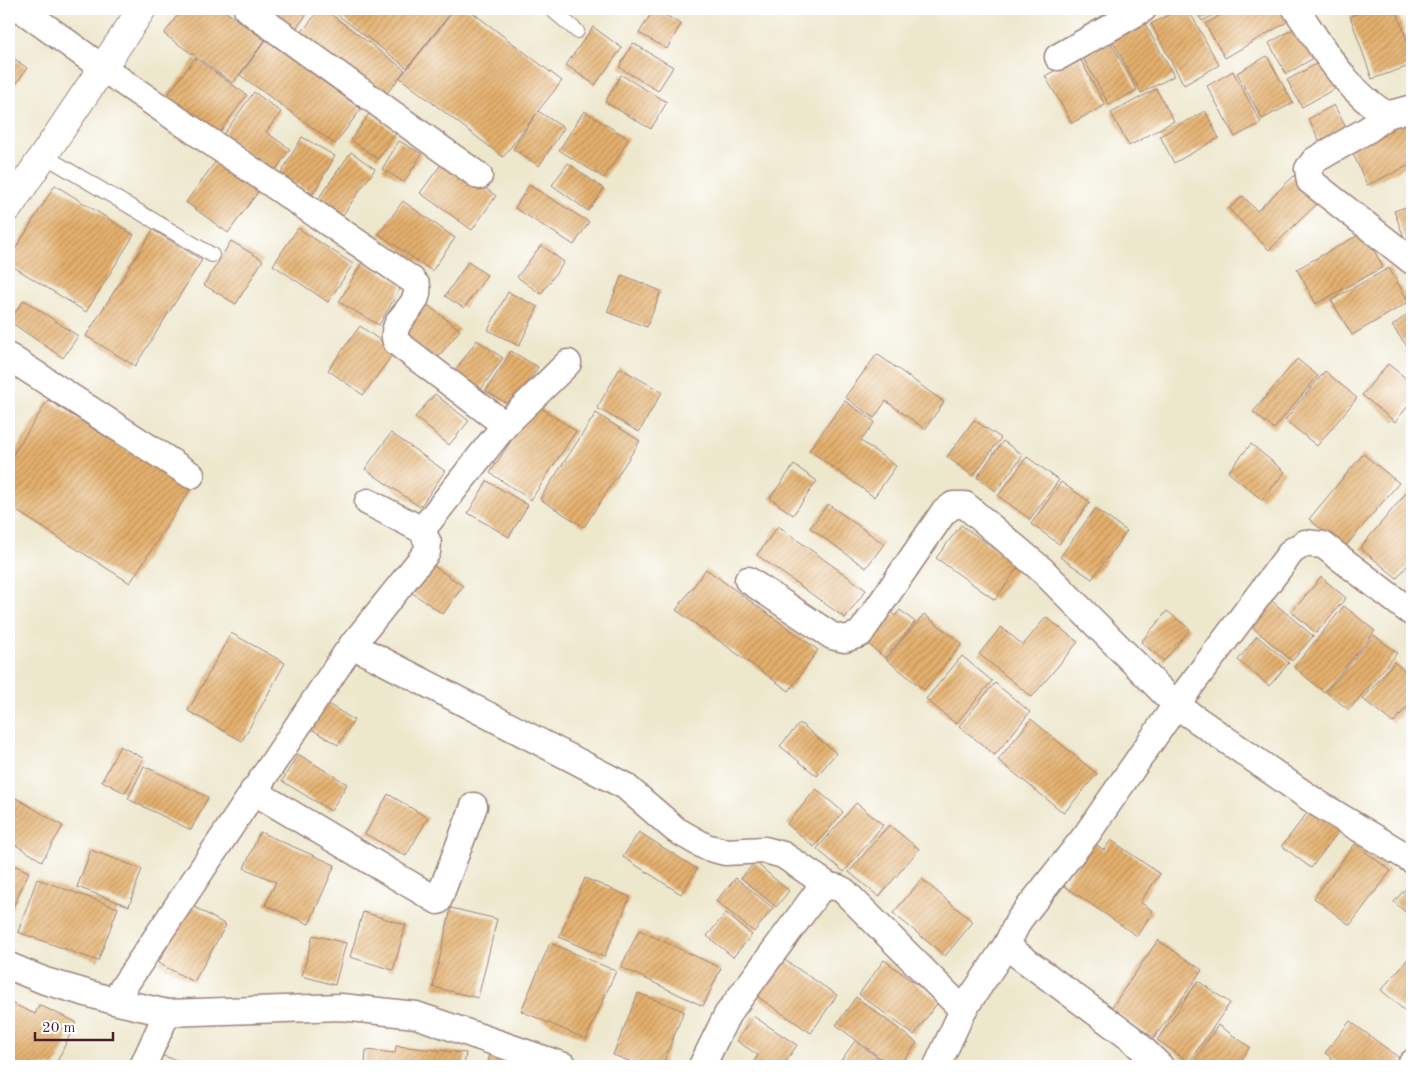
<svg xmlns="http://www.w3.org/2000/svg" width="1421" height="1075" viewBox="0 0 1421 1075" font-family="'Old Standard TT',serif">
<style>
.building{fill:url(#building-hatch)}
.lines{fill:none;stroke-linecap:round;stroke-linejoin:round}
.lane-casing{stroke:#9c837c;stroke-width:16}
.street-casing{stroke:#9c837c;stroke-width:29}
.secondary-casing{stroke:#9c837c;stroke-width:30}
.lane{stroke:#fff;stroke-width:14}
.street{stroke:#fff;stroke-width:26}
.secondary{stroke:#fff;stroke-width:28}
</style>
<defs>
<pattern id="building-hatch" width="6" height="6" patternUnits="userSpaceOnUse" patternTransform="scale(1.25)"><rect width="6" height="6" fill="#e4b06d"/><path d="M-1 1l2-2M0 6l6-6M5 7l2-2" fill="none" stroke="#bb8f5a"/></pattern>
</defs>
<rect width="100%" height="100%" fill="#fff"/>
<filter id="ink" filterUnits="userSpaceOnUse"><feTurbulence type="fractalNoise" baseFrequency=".02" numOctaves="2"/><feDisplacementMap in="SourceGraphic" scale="10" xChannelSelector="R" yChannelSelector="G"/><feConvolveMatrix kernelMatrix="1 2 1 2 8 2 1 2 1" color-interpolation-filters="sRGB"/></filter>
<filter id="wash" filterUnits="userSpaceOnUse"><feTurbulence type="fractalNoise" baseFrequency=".0096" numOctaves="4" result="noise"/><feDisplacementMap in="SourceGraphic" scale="20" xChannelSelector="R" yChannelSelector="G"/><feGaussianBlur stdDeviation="1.12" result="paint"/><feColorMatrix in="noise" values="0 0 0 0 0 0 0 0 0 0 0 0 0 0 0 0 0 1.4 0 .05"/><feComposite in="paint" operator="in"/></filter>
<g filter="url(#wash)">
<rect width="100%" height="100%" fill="#ede7cc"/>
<g id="blocks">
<g class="building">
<path d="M 182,9 L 222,9 L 265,40 L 233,83 L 164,34 Z"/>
<path d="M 265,9 L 311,9 L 294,31 Z"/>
<path d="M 320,9 L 324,9 L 405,70 L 381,101 L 298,37 Z"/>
<path d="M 330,9 L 454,9 L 407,68 Z"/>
<path d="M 455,9 L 468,9 L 562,81 L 538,111 L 564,128 L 539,166 L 513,149 L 536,114 L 503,157 L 400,78 Z"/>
<path d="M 654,9 L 681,24 L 667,49 L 639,33 Z"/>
<path d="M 1180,9 L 1188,9 L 1219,65 L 1184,85 L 1151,24 Z"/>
<path d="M 1195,9 L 1225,9 L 1202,21 Z"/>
<path d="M 1231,9 L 1285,9 L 1292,19 L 1225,58 L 1205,24 Z"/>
<path d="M 1372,9 L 1396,9 L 1412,54 L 1412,65 L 1372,79 L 1350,16 Z"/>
<path d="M 1144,22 L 1174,76 L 1141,93 L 1112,40 Z"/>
<path d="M 1302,24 L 1319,55 L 1286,74 L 1269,43 Z"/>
<path d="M 593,27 L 622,48 L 595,85 L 566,65 Z"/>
<path d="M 266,40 L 361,109 L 335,144 L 240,75 Z"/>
<path d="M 1110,41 L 1137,90 L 1109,105 L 1082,56 Z"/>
<path d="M 633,43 L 673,67 L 658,91 L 619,67 Z"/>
<path d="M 9,55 L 27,68 L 9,94 Z"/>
<path d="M 1267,56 L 1293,103 L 1262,119 L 1237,73 Z"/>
<path d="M 1079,57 L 1105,105 L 1072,123 L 1045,76 Z"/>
<path d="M 195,58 L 247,95 L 213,141 L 161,104 Z"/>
<path d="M 1324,60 L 1338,87 L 1302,107 L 1287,80 Z"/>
<path d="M 1233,71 L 1261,123 L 1235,137 L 1207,86 Z"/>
<path d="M 621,75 L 667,102 L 651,129 L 605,102 Z"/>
<path d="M 1156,89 L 1174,121 L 1129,146 L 1111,113 Z"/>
<path d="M 254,92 L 281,112 L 266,132 L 290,149 L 274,172 L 223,135 Z"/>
<path d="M 1334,105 L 1350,135 L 1324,149 L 1308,119 Z"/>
<path d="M 584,111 L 629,139 L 604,178 L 559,150 Z"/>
<path d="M 1205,111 L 1219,138 L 1174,163 L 1160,136 Z"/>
<path d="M 369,114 L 396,133 L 378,159 L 351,140 Z"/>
<path d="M 1405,122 L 1412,138 L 1412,164 L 1367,185 L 1350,147 Z"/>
<path d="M 302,137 L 335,156 L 313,194 L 280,175 Z"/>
<path d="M 399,141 L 422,154 L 404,182 L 382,169 Z"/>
<path d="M 351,152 L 375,169 L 342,216 L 318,199 Z"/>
<path d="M 219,157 L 261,188 L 228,233 L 186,202 Z"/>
<path d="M 445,159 L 496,196 L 472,230 L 420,193 Z"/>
<path d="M 568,163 L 604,189 L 588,211 L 552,185 Z"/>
<path d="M 1295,175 L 1321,200 L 1269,250 L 1229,209 L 1243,196 L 1257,211 Z"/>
<path d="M 55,185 L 134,235 L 86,312 L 9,264 L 9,259 Z"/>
<path d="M 529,185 L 589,222 L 574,245 L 515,208 Z"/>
<path d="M 403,201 L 455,238 L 432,271 L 379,234 Z"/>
<path d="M 1412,205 L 1412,237 L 1405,240 L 1394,211 Z"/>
<path d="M 298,228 L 353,264 L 328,302 L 273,265 Z"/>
<path d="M 153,230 L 202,260 L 135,366 L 86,336 Z"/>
<path d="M 1364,232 L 1383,267 L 1316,304 L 1297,269 Z"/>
<path d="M 231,241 L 263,260 L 236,304 L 204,285 Z"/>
<path d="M 541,245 L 564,262 L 541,294 L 517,277 Z"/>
<path d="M 362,262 L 402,285 L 379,325 L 339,302 Z"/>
<path d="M 468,262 L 487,275 L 464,308 L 445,296 Z"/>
<path d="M 1389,268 L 1409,302 L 1352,335 L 1331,300 Z"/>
<path d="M 622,275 L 661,291 L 647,327 L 607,312 Z"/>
<path d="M 508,292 L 538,307 L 519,346 L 488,330 Z"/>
<path d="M 24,300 L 78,336 L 63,358 L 9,321 Z"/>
<path d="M 425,303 L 460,330 L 435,361 L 400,333 Z"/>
<path d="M 1412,311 L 1412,353 L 1392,326 Z"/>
<path d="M 360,326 L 395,351 L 363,395 L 328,370 Z"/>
<path d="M 477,340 L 503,358 L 479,392 L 453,374 Z"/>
<path d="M 511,351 L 538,367 L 513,407 L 486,391 Z"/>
<path d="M 877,354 L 944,402 L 925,429 L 886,401 L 874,418 L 845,397 Z"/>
<path d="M 1297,359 L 1318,376 L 1274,429 L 1253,412 Z"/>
<path d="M 1388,364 L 1412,383 L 1412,401 L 1395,422 L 1362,395 Z"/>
<path d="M 620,368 L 662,392 L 639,432 L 597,408 Z"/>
<path d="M 1325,371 L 1357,398 L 1317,446 L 1285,420 Z"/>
<path d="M 435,394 L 469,421 L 449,445 L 415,417 Z"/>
<path d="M 48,400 L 190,490 L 130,583 L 9,506 L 9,461 Z"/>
<path d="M 845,401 L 875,422 L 861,441 L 896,466 L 874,497 L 809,450 Z"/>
<path d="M 535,404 L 576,431 L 531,500 L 490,473 Z"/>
<path d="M 596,413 L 640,441 L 584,527 L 540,499 Z"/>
<path d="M 974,420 L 1001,438 L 973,476 L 947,457 Z"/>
<path d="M 391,433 L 445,471 L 420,507 L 365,469 Z"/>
<path d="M 1003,441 L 1023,455 L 996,491 L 977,477 Z"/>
<path d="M 1251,444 L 1285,472 L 1262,500 L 1228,472 Z"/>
<path d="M 1363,454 L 1399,483 L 1344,548 L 1309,519 Z"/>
<path d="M 1027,457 L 1059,480 L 1030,519 L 998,496 Z"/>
<path d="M 794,465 L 817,481 L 793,515 L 770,498 Z"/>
<path d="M 487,481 L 528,505 L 509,537 L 468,513 Z"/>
<path d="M 1061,482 L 1090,502 L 1059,544 L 1031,524 Z"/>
<path d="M 1412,486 L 1412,560 L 1397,578 L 1360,548 Z"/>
<path d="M 828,504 L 884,544 L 866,568 L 810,528 Z"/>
<path d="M 1095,509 L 1127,531 L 1092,579 L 1060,557 Z"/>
<path d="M 961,525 L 1019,566 L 995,600 L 936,558 Z"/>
<path d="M 778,526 L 866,590 L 845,618 L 757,555 Z"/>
<path d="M 428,562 L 463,586 L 443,614 L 408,590 Z"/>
<path d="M 706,569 L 818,650 L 789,691 L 676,610 Z"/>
<path d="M 1321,577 L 1346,598 L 1316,633 L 1292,612 Z"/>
<path d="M 1266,596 L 1313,636 L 1292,661 L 1245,621 Z"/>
<path d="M 1344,606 L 1375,631 L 1324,692 L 1294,667 Z"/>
<path d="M 886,608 L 895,616 L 900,610 L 915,622 L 885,658 L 861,638 Z"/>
<path d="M 1167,611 L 1190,629 L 1164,661 L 1141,642 Z"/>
<path d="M 924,614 L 962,644 L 924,690 L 886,659 Z"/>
<path d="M 1046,617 L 1078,642 L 1032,697 L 979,654 L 1001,627 L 1023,645 Z"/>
<path d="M 231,633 L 285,663 L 242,741 L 188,711 Z"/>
<path d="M 1374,635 L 1397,653 L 1349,710 L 1326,692 Z"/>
<path d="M 1257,636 L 1289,663 L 1269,686 L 1238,660 Z"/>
<path d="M 962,656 L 992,681 L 956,724 L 926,699 Z"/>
<path d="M 1394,662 L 1412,677 L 1412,701 L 1393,723 L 1363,699 Z"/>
<path d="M 995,683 L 1030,712 L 995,755 L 959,726 Z"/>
<path d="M 323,701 L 354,720 L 338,745 L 308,727 Z"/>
<path d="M 1031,719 L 1097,774 L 1064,813 L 998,760 Z"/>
<path d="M 800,723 L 836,753 L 817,776 L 780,746 Z"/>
<path d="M 120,746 L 143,758 L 125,793 L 102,781 Z"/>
<path d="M 298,754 L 347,784 L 331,811 L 282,781 Z"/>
<path d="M 144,766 L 208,797 L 191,830 L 128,799 Z"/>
<path d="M 816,789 L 843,812 L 814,847 L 787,824 Z"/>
<path d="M 9,794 L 63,826 L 42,861 L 9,841 Z"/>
<path d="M 388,794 L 428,818 L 406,856 L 365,834 Z"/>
<path d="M 856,803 L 883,825 L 844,872 L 817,849 Z"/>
<path d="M 1310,809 L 1339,831 L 1311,868 L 1282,846 Z"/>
<path d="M 889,825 L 919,849 L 879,897 L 849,872 Z"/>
<path d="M 260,832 L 335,865 L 309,924 L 265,905 L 276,882 L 244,868 Z"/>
<path d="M 639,832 L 697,869 L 681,894 L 623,857 Z"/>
<path d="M 1111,840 L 1160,874 L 1140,902 L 1153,911 L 1137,936 L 1063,885 L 1092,842 L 1104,850 Z"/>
<path d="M 1355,844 L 1391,871 L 1350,925 L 1314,898 Z"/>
<path d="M 91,850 L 142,869 L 129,906 L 77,887 Z"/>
<path d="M 755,862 L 789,891 L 776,907 L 741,878 Z"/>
<path d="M 9,863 L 29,872 L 9,916 Z"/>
<path d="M 585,878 L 630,897 L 604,957 L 559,937 Z"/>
<path d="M 736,878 L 773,908 L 754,932 L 716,901 Z"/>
<path d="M 37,879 L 118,908 L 98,961 L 18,932 Z"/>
<path d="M 922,879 L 973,922 L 945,956 L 893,913 Z"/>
<path d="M 1412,881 L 1412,918 L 1394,902 Z"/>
<path d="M 191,905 L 226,925 L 194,982 L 158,963 Z"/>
<path d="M 451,908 L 497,919 L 478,998 L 433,987 Z"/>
<path d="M 363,912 L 406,925 L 393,970 L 350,957 Z"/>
<path d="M 726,913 L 752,935 L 733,957 L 707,936 Z"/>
<path d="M 639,930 L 721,968 L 703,1006 L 621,967 Z"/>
<path d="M 313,935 L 346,943 L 335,985 L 302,976 Z"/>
<path d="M 1158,940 L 1202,970 L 1154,1038 L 1111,1008 Z"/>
<path d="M 550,943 L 616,971 L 586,1039 L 521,1011 Z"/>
<path d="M 1412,954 L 1412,1017 L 1381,990 Z"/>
<path d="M 783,959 L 837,995 L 811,1033 L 758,997 Z"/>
<path d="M 884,960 L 939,1001 L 914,1035 L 859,994 Z"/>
<path d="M 1198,981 L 1230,1003 L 1189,1062 L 1157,1040 Z"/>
<path d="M 638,993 L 684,1011 L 662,1066 L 643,1066 L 613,1055 Z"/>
<path d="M 856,997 L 917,1043 L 899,1066 L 891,1066 L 836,1025 Z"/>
<path d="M 9,1002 L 35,1014 L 39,1005 L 76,1022 L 55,1066 L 9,1066 Z"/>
<path d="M 753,1016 L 797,1045 L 783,1066 L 751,1066 L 758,1055 L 737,1041 Z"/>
<path d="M 1350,1021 L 1402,1060 L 1397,1066 L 1342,1066 L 1325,1053 Z"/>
<path d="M 1218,1025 L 1250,1047 L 1237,1066 L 1190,1066 Z"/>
<path d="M 855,1041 L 889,1066 L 837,1066 Z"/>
<path d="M 396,1046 L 466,1053 L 464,1066 L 365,1066 L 366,1050 L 395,1053 Z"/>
<path d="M 153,1053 L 197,1066 L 149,1066 Z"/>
<path d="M 490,1055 L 531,1066 L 487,1066 Z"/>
</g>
</g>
</g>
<g filter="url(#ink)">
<use href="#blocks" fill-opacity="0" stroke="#9c837c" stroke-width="1"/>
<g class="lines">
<g class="lane-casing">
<g id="lane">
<path d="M 551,9 L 577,31"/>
<path d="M 43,155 L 212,255"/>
</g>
</g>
<g class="street-casing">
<g id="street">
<path d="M 21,9 L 101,67 L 412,280 L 417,286 C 421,309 388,318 396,342 L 505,425"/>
<path d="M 247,9 L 479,176"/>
<path d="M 1296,9 C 1323,48 1345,90 1387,115 L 1412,108"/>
<path d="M 1058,57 L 1143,9"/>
<path d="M 1387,115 L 1369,129 L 1315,160 L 1308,169 L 1310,181 L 1412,261"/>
<path d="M 9,357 L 191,475"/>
<path d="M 422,530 L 505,425 L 568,363"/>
<path d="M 748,580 L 832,636 L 845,639 L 860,634 L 943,513 L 953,505 L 965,505 L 1042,570 L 1176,705 L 1317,803 L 1412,860"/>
<path d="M 352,645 L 625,786 L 676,830 L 706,847 L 725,852 L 765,850 L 783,855 L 829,886"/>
<path d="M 253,791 L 438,901 L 474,806"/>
<path d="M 9,966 L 45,981 L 114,1001 L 167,1013 L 341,1007 L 416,1015 L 564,1066"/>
<path d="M 114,1001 L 347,652 L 427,552 L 428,543 L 422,530 L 368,502"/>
<path d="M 143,1066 L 167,1013"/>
<path d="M 702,1066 L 727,1015 L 820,889 C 830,886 835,885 844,891 L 963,1010"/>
<path d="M 937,1066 L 963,1010 L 1006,946"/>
<path d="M 1160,1066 L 1132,1039 L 1006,946 L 1019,920 L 1087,834 L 1176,705 L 1292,551 L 1305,543 L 1323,545 L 1412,613"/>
<path d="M 1410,1066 L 1412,1063"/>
</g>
</g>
<g class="secondary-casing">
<path id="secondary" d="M 9,207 L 142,9"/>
</g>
<use href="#lane" class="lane"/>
<use href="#street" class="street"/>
<use href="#secondary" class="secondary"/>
</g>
</g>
<rect width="1421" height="1075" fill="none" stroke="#fff" stroke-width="30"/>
<path d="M35 1032v8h78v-8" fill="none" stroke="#4a1f2b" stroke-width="2.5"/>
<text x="42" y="1032" font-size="15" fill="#4a1f2b" stroke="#ffffff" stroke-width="4" paint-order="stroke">20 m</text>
</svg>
